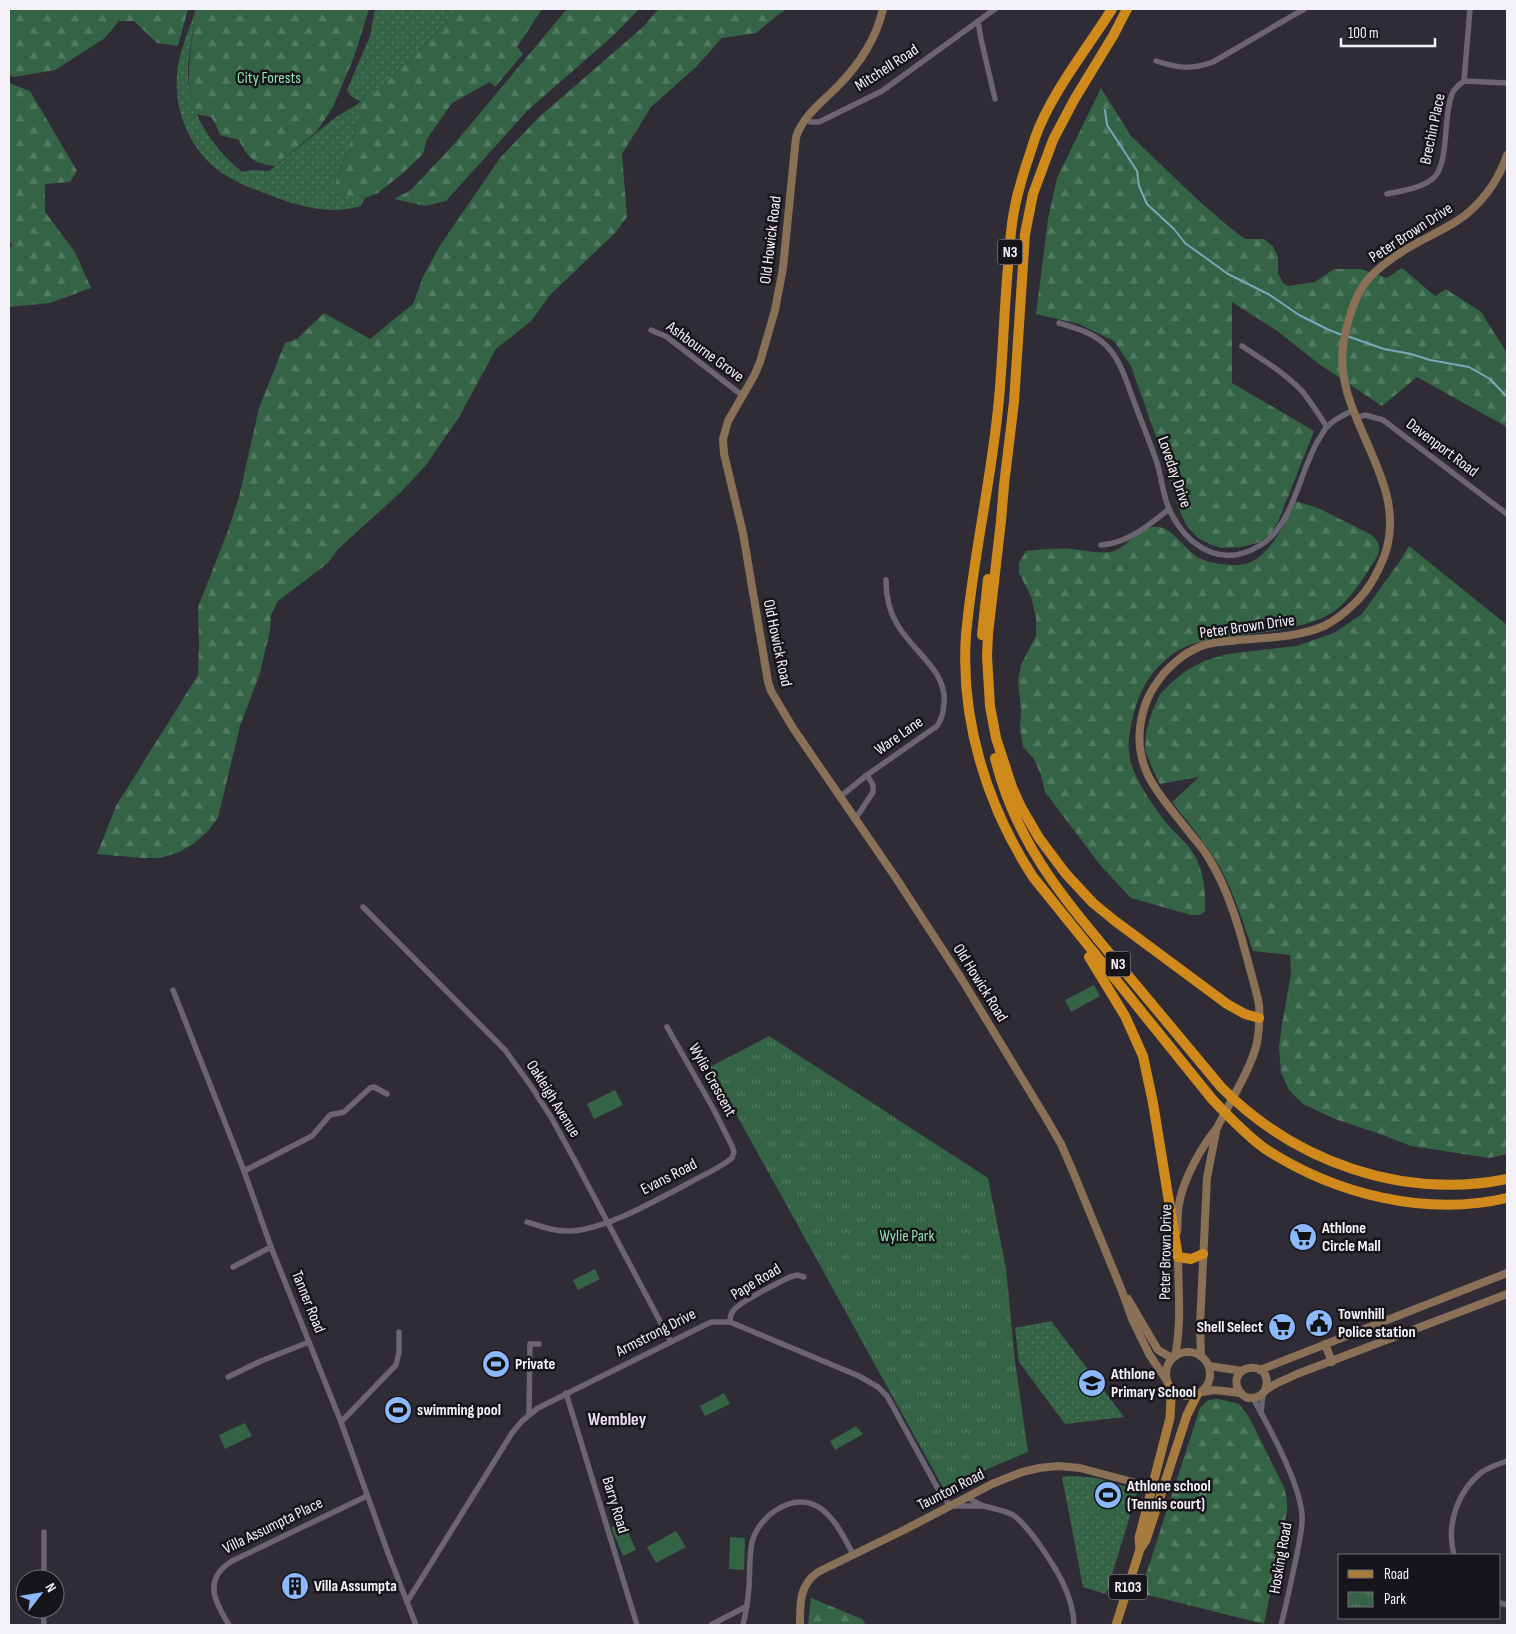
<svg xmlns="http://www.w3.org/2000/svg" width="1516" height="1634" viewBox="0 0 1516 1634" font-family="'Sofia Sans Condensed',sans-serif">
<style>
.grass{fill:url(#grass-dots)}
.forest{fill:url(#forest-firs)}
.park{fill:url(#park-tufts)}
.garden{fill:#346345}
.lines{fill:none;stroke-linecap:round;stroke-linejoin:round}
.stream{stroke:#7aa7bc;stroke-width:2}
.street{stroke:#6a6570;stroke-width:5.5}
.secondary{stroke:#897057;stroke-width:8}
.primary{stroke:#a77b3e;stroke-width:9}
.highway{stroke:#d08a1c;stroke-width:10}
.labels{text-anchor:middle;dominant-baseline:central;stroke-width:5;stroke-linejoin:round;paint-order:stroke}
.shield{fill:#17151a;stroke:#b2afb5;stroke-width:1}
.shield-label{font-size:15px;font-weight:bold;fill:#f4f1f8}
.street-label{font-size:16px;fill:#f4f1f8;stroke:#17151a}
.park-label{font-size:16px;fill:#90e1ad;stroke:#17151a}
.poi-label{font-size:16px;font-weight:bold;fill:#f4f1f8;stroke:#17151a;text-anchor:start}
.neighbourhood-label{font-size:18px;font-weight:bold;fill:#e6e0ee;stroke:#17151a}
</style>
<defs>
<pattern id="grass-dots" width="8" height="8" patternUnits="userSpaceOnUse" patternTransform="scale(1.25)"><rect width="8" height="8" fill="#346345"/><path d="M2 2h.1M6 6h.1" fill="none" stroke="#527a61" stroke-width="1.8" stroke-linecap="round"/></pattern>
<pattern id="forest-firs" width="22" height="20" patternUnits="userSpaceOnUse" patternTransform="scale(1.25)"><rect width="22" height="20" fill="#346345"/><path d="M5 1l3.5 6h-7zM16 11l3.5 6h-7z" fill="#527a61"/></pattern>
<pattern id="park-tufts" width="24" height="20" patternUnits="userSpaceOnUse" patternTransform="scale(1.25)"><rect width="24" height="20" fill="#346345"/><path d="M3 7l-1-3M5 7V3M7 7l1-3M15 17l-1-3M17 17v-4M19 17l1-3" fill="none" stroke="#527a61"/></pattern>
</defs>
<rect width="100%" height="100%" fill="#302c36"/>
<g class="grass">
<path d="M 375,9 L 456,9 C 442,27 425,44 408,61 C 393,76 379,90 362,102 L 360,118 L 337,178 L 356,196 L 365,198 L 361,206 C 330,215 301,207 272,196 C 257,190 241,185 227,176 C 193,156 174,114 177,76 C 178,54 188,34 194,14 C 194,32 189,50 188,68 C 187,110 210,145 242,172 L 252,170 L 269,171 L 336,117 L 361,102 L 352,97 L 347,90 L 370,36 Z"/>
<path d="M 1051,1321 L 1124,1417 L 1065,1424 L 1019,1362 L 1015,1328 Z"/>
<path d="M 1073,1476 L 1096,1478 L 1138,1490 L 1106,1594 L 1083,1587 L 1062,1477 Z"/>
</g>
<g class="forest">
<path d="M 9,9 L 188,9 L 178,46 L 157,43 L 134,21 L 119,21 L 105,38 L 55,70 L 14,77 L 9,75 Z"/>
<path d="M 195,9 L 369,9 L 354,57 L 333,107 L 317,131 L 275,166 C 254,164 248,158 239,140 L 220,135 L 216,125 L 211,117 L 196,114 C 185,85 189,63 193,32 C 194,25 194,17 195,9 Z"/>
<path d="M 456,9 L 542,9 L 517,47 L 523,54 L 495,87 L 490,82 L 452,103 L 427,139 L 423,154 L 403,173 L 378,193 L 365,198 L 342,194 L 335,188 L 337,178 L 360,118 L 361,102 C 379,90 393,76 408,61 C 425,44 442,27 456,9 Z"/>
<path d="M 567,9 L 639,9 L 614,35 L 528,110 L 446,201 L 425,206 L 394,199 L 411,190 L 455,143 Z"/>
<path d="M 659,9 L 787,9 L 779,14 L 756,33 L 722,38 L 696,67 L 651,107 L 622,154 L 627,217 L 615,233 L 551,294 L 531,321 L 496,349 L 459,417 L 426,465 L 401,492 L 338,549 L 328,563 L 278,601 L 271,615 L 270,630 L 260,673 L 240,726 L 218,818 L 207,832 L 193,844 L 179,852 L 161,858 L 142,858 L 97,854 L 116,806 L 198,675 L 199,645 L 198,607 L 229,528 L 239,497 L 259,408 L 285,343 L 297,339 L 324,313 L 370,339 L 413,304 L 423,277 L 439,247 L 500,158 L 539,117 L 642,28 Z"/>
<path d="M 9,83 L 30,91 L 77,171 L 70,182 L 45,184 L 45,212 L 75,252 L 91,288 L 50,303 L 9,307 L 9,249 L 12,245 L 9,240 Z"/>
<path d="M 1101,88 L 1131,136 L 1198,200 L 1228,226 L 1245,239 L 1264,239 L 1273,246 L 1278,257 L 1278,273 L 1283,283 L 1288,286 L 1315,282 L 1334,269 L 1360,269 L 1387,278 L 1402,268 L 1435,296 L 1446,289 L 1481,312 L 1507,353 L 1507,427 L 1417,377 L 1382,406 L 1319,364 L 1276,330 L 1232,302 L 1232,383 L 1314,431 L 1278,522 L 1271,533 L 1260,542 L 1242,547 L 1221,548 L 1209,544 L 1197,537 L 1186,525 L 1179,509 L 1155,434 L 1131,366 L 1114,341 L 1079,324 L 1036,314 L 1048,219 L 1057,178 Z"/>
<path d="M 1295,501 L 1318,508 L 1370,534 C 1384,545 1380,553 1371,566 C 1362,581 1347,603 1333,612 C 1324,618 1314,621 1305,624 C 1279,631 1253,634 1226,638 C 1212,640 1198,641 1185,647 C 1175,651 1166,659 1158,667 C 1144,682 1136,701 1132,721 C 1130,731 1128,741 1129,751 C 1130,775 1155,809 1170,827 C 1178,836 1189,845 1195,856 C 1204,874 1206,891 1205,911 L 1200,915 L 1191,915 L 1131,898 L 1101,866 L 1045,792 L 1041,775 L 1034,759 L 1023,747 L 1020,728 L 1021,710 L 1018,680 L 1021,665 L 1036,636 L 1036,618 L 1031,596 L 1019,573 L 1019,563 L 1026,551 C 1042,549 1057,548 1072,549 C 1084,550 1098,554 1110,552 C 1127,549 1136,529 1153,527 C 1170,525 1181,544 1193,554 C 1200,560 1212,563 1221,564 C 1229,565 1240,566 1248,563 C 1269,556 1288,521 1295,501 Z"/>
<path d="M 1409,546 L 1507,625 L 1507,1154 L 1489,1158 L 1411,1146 L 1380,1134 L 1335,1119 L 1303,1104 L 1289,1090 L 1281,1072 L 1279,1047 L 1282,1024 L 1291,974 L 1290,955 L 1253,951 C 1244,925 1236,899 1224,875 C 1210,848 1190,825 1172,802 L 1199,777 L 1160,784 L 1153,770 L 1145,750 L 1146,732 L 1152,712 L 1160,694 L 1172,682 L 1187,670 L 1204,661 L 1227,654 L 1296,646 L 1334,633 L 1362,614 L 1400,561 Z"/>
<path d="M 1218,1399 L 1239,1404 L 1249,1417 L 1284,1487 L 1287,1500 L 1287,1511 L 1264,1624 L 1140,1593 L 1200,1408 L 1208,1400 Z"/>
<path d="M 811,1598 L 862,1619 L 866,1625 L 808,1625 Z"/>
</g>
<path class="park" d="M 769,1036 L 988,1178 L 1006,1268 L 1015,1361 L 1028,1452 L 980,1472 L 945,1491 L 710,1067 Z"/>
<g class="garden">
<path d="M 1094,985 L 1100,996 L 1071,1012 L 1065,1000 Z"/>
<path d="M 615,1090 L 623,1105 L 594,1119 L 587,1104 Z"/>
<path d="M 595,1269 L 600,1279 L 578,1290 L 573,1280 Z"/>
<path d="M 724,1393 L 730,1404 L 705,1416 L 700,1406 Z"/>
<path d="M 245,1423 L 252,1436 L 225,1449 L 219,1435 Z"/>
<path d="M 856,1426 L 863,1434 L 835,1450 L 830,1441 Z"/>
<path d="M 1096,1483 L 1125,1495 L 1114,1521 L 1085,1509 Z"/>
<path d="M 624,1522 L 636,1550 L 623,1556 L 611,1527 Z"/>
<path d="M 676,1531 L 686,1547 L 656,1563 L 647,1547 Z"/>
<path d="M 730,1537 L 745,1538 L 744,1570 L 729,1569 Z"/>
</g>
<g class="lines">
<g class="stream">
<path d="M 1105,110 L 1107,125 L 1137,171 L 1139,186 L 1147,204 L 1174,229 L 1185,243 L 1228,274 L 1270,295 L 1299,315 L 1327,329 L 1342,335"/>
<path d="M 1347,336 L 1384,349 L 1411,354 L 1430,360 L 1469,367 L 1490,379 L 1507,397"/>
</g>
<g class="street">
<path d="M 978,21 L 981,39 L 995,99"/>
<path d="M 1156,61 C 1178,68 1191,70 1213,62 L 1304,9"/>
<path d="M 1464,81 L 1470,9"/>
<path d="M 804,119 L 811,122 L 819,122 L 882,91 L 995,9"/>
<path d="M 1387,194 C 1401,191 1418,189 1431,180 C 1451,167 1442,113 1453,92 C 1456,87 1460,84 1464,81 L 1507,83"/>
<path d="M 1059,323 C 1079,329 1098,334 1111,351 C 1122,365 1127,383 1133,399 C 1141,421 1150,442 1157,463 C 1162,479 1163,497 1170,511 C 1187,546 1221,569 1259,546 C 1294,526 1299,471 1319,439 C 1322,435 1324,429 1328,426 C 1334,419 1345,415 1353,410"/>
<path d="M 651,330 L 667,337 L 743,396"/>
<path d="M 1242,346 C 1263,360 1285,373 1302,391 C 1311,402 1319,415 1327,427"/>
<path d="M 1356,418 L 1365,415 L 1383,420 L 1507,514"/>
<path d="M 1101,545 C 1128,543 1148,526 1169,509"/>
<path d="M 841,796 L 867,775 L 937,726 C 942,719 943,713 944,704 C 948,671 912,651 897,624 C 889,611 886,595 886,580"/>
<path d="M 856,818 L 873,792 L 873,785 L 867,775"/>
<path d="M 363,907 L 505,1050 L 531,1086 L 551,1117 L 574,1159 L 671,1342"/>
<path d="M 173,990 L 244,1171 L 271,1247 L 341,1422 L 388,1553 L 416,1625"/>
<path d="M 244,1171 L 312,1136 L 330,1115 L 344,1112 L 370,1088 L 374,1087 L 387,1094"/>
<path d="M 527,1222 C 542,1227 556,1232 572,1231 C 609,1228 656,1200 689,1183 C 703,1175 720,1168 732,1158 L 734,1152 L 732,1146 L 714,1110 L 667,1027"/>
<path d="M 233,1267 L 271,1247"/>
<path d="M 730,1322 C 730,1318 730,1315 733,1311 C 739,1302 778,1283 790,1277 L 797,1275 L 804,1277"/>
<path d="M 228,1377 L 261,1361 L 309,1342"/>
<path d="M 566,1393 L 637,1625"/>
<path d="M 1253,1398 C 1269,1427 1300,1483 1302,1515 C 1303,1528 1299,1541 1297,1554 C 1292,1578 1287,1601 1281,1625"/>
<path d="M 1261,1413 L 1263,1394"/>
<path d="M 529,1414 L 530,1344 L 539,1344"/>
<path d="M 341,1422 L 396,1365 L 399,1352 L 399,1332"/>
<path d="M 967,1497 C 972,1500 978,1504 984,1506 C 994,1509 1004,1510 1013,1515 C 1023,1522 1030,1532 1037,1541 C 1055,1567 1073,1593 1074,1625"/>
<path d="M 1454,1555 C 1446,1526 1457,1491 1482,1472 C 1489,1467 1499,1464 1507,1461"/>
<path d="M 44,1579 L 44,1532"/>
<path d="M 407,1602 L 512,1433 L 522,1421 L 538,1408 L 711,1322 L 730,1322 L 859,1376 L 878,1387 L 887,1396 L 938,1489 L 950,1506 L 983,1506"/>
<path d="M 1500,1603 L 1507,1605"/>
<path d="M 43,1609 L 44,1625"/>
<path d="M 229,1625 C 214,1601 203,1579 232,1561 L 367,1496"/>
<path d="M 711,1625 L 747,1606"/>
<path d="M 743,1625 C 746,1613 748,1600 749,1587 C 750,1572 749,1557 752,1542 C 759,1515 795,1490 820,1508 C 836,1519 844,1538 853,1554"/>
</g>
<g class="secondary">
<path d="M 883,9 C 876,39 858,66 837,87 C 821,103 803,116 796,137 L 783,268 L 775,310 L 760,362 L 754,376 L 728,421 L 723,439 L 724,454 L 743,533 L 768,682 L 771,691 L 793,728 L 896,878 L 961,978 L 1046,1118 L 1061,1144 L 1074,1174 L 1122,1291 L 1132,1319 L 1149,1354 L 1167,1381"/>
<path d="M 1177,1232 C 1178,1223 1177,1214 1179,1204 C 1183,1180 1201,1147 1217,1128 C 1229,1103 1251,1069 1257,1043 C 1259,1031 1260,1017 1259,1005 C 1257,993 1253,981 1250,969 C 1240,931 1229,890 1208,857 C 1203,848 1195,840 1189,832 C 1164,799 1135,774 1140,728 C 1143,704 1150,690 1165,672 C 1174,663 1183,654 1195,649 C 1206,643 1219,642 1231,641 C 1262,637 1294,639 1324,626 C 1337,620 1348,610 1358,600 C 1370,588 1378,572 1384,557 C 1413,479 1329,416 1344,340 C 1348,319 1355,293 1370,277 C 1387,259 1410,246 1432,235 C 1445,228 1459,221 1469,212 C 1486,197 1500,176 1507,155"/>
<path d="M 1128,1299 L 1158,1350 L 1172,1358"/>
<path d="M 1325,1344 L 1332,1362"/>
<circle cx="1188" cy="1374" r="22"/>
<path d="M 1175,1356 C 1182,1322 1178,1288 1178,1253"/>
<path d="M 1201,1356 L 1200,1325 L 1207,1178 L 1216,1132"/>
<path d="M 1209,1366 L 1242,1371"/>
<path d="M 1260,1370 L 1507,1273"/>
<path d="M 1265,1390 C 1276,1358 1227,1363 1238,1389 C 1240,1393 1244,1397 1249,1398 C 1253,1398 1254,1398 1257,1397 C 1261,1396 1263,1393 1266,1390 C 1275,1383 1287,1379 1297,1374 L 1507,1294"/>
<path d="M 1203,1392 L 1214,1390 L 1241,1393"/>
<path d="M 800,1625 C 800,1604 799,1585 818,1572 L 906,1529 L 992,1484 L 1022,1472 L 1039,1468 L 1058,1466 L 1080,1468 L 1163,1490"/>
</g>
<g class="primary">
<path d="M 1140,1549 L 1139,1538 L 1170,1418 L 1171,1398 L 1169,1386"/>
<path d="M 1116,1625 L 1140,1549 L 1146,1540 L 1187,1415 L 1197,1395"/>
</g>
<g class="highway">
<path d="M 1112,9 C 1087,49 1051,93 1035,138 C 1030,154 1024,170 1020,186 C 1012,212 1010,240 1008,267 C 1004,311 1003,355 999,399 C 992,478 973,556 966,635 C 960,720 987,806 1033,877 L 1212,1099 C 1228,1116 1245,1134 1264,1148 C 1334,1194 1425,1217 1507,1198"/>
<path d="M 1127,9 L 1113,36 L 1074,100 L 1053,140 L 1033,194 L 1025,234 L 1014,402 L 1004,485 L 1001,521 L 988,634 L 987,656 L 990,706 L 996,738 L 1012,787 L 1021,807 L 1039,838 L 1066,874 L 1093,903 L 1115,921 L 1227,1004 L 1245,1014 L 1259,1018"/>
<path d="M 982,635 L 988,579"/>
<path d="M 995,758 C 1016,845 1066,901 1121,967 C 1154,1007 1188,1047 1221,1087 C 1295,1162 1403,1200 1507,1179"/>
<path d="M 1089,957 L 1125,1016 L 1143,1056 L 1153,1103 L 1178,1257 L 1191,1259 L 1203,1254"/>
</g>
</g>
<defs>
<g id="supermarket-disc" transform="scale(1.4375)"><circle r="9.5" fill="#8bb9fc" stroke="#17151a"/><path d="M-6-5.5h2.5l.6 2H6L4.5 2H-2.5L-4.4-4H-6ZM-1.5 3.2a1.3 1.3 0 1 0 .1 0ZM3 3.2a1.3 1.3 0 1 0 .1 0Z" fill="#111"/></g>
<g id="civic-disc" transform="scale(1.4375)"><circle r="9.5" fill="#8bb9fc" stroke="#17151a"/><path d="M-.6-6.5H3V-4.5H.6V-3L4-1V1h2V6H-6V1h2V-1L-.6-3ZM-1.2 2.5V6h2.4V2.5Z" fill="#111"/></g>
<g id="stadium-disc" transform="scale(1.4375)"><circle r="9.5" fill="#8bb9fc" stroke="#17151a"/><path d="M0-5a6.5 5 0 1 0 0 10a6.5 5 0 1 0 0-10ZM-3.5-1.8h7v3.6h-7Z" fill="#111"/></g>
<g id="school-disc" transform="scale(1.4375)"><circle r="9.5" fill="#8bb9fc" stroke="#17151a"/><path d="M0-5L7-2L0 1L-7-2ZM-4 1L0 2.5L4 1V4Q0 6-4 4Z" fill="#111"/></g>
<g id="building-disc" transform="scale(1.4375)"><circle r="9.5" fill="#8bb9fc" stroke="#17151a"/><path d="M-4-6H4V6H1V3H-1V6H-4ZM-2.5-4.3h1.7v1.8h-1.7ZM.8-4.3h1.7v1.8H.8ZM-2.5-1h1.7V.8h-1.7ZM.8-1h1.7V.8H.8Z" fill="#111"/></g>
</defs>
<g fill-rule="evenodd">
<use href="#supermarket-disc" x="1303" y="1237"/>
<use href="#civic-disc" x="1319" y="1323"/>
<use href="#supermarket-disc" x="1282" y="1327"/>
<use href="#stadium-disc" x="496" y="1364"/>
<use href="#school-disc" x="1092" y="1383"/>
<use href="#stadium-disc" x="398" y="1410"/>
<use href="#stadium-disc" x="1108" y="1495"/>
<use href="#building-disc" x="295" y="1586"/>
</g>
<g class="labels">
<g class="shield">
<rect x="997.5" y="239.5" width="25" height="25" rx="4"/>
<rect x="1105.5" y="951.5" width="25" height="25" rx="4"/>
<rect x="1109" y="1574.5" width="38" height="25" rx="4"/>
</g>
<g class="shield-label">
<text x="1010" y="252">N3</text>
<text x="1118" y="964">N3</text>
<text x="1128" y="1587">R103</text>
</g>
<g class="street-label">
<text transform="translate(887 68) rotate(-33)">Mitchell Road</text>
<text transform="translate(1433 129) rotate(-78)">Brechin Place</text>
<text transform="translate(1411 233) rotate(-33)">Peter Brown Drive</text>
<text transform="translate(771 240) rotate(-83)">Old Howick Road</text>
<text transform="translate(705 352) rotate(36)">Ashbourne Grove</text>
<text transform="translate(1442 448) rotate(37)">Davenport Road</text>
<text transform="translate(1174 472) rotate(71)">Loveday Drive</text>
<text transform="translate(1247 627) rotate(-8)">Peter Brown Drive</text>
<text transform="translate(777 643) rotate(78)">Old Howick Road</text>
<text transform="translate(899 736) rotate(-35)">Ware Lane</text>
<text transform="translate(980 983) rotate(58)">Old Howick Road</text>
<text transform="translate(712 1080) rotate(61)">Wylie Crescent</text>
<text transform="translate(553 1099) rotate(58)">Oakleigh Avenue</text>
<text transform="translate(669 1177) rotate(-27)">Evans Road</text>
<text transform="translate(1166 1252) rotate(-89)">Peter Brown Drive</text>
<text transform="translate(756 1282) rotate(-31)">Pape Road</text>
<text transform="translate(308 1302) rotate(68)">Tanner Road</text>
<text transform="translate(656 1333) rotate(-27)">Armstrong Drive</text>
<text transform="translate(951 1490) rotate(-27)">Taunton Road</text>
<text transform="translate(615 1505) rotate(73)">Barry Road</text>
<text transform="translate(273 1526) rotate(-26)">Villa Assumpta Place</text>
<text transform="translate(1281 1558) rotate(-80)">Hosking Road</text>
</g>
<g class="park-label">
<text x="269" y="78">City Forests</text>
<text x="907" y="1236">Wylie Park</text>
</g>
<g class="poi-label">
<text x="1322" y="1228">Athlone<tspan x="1322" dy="18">Circle Mall</tspan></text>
<text x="1338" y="1314">Townhill<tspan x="1338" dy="18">Police station</tspan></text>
<text x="1263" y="1327" text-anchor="end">Shell Select</text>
<text x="515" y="1364">Private</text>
<text x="1111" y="1374">Athlone<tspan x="1111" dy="18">Primary School</tspan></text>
<text x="417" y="1410">swimming pool</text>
<text x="1127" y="1486">Athlone school<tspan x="1127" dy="18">(Tennis court)</tspan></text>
<text x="314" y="1586">Villa Assumpta</text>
</g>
<g class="neighbourhood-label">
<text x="617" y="1419">Wembley</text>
</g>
</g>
<rect width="1516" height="1634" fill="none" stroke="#f4f1f8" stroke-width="20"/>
<rect x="1338" y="1554" width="162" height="65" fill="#17151a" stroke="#6f6d73"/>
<rect x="1348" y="1570" width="25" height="8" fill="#a77b3e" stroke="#6f6d73"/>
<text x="1384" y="1579" font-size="15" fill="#f4f1f8">Road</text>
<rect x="1348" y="1592" width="25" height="15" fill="url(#park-tufts)" stroke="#6f6d73"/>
<text x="1384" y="1604" font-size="15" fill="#f4f1f8">Park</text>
<g transform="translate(40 1594) rotate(59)"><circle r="24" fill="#17151a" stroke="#6f6d73"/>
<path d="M0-4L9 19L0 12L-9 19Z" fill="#8bb9fc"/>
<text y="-8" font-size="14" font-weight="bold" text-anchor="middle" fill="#f4f1f8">N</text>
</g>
<path d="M1341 38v8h94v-8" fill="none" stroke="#f4f1f8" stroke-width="2.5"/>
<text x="1348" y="38" font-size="15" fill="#f4f1f8" stroke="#17151a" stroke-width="4" paint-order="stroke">100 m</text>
</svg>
